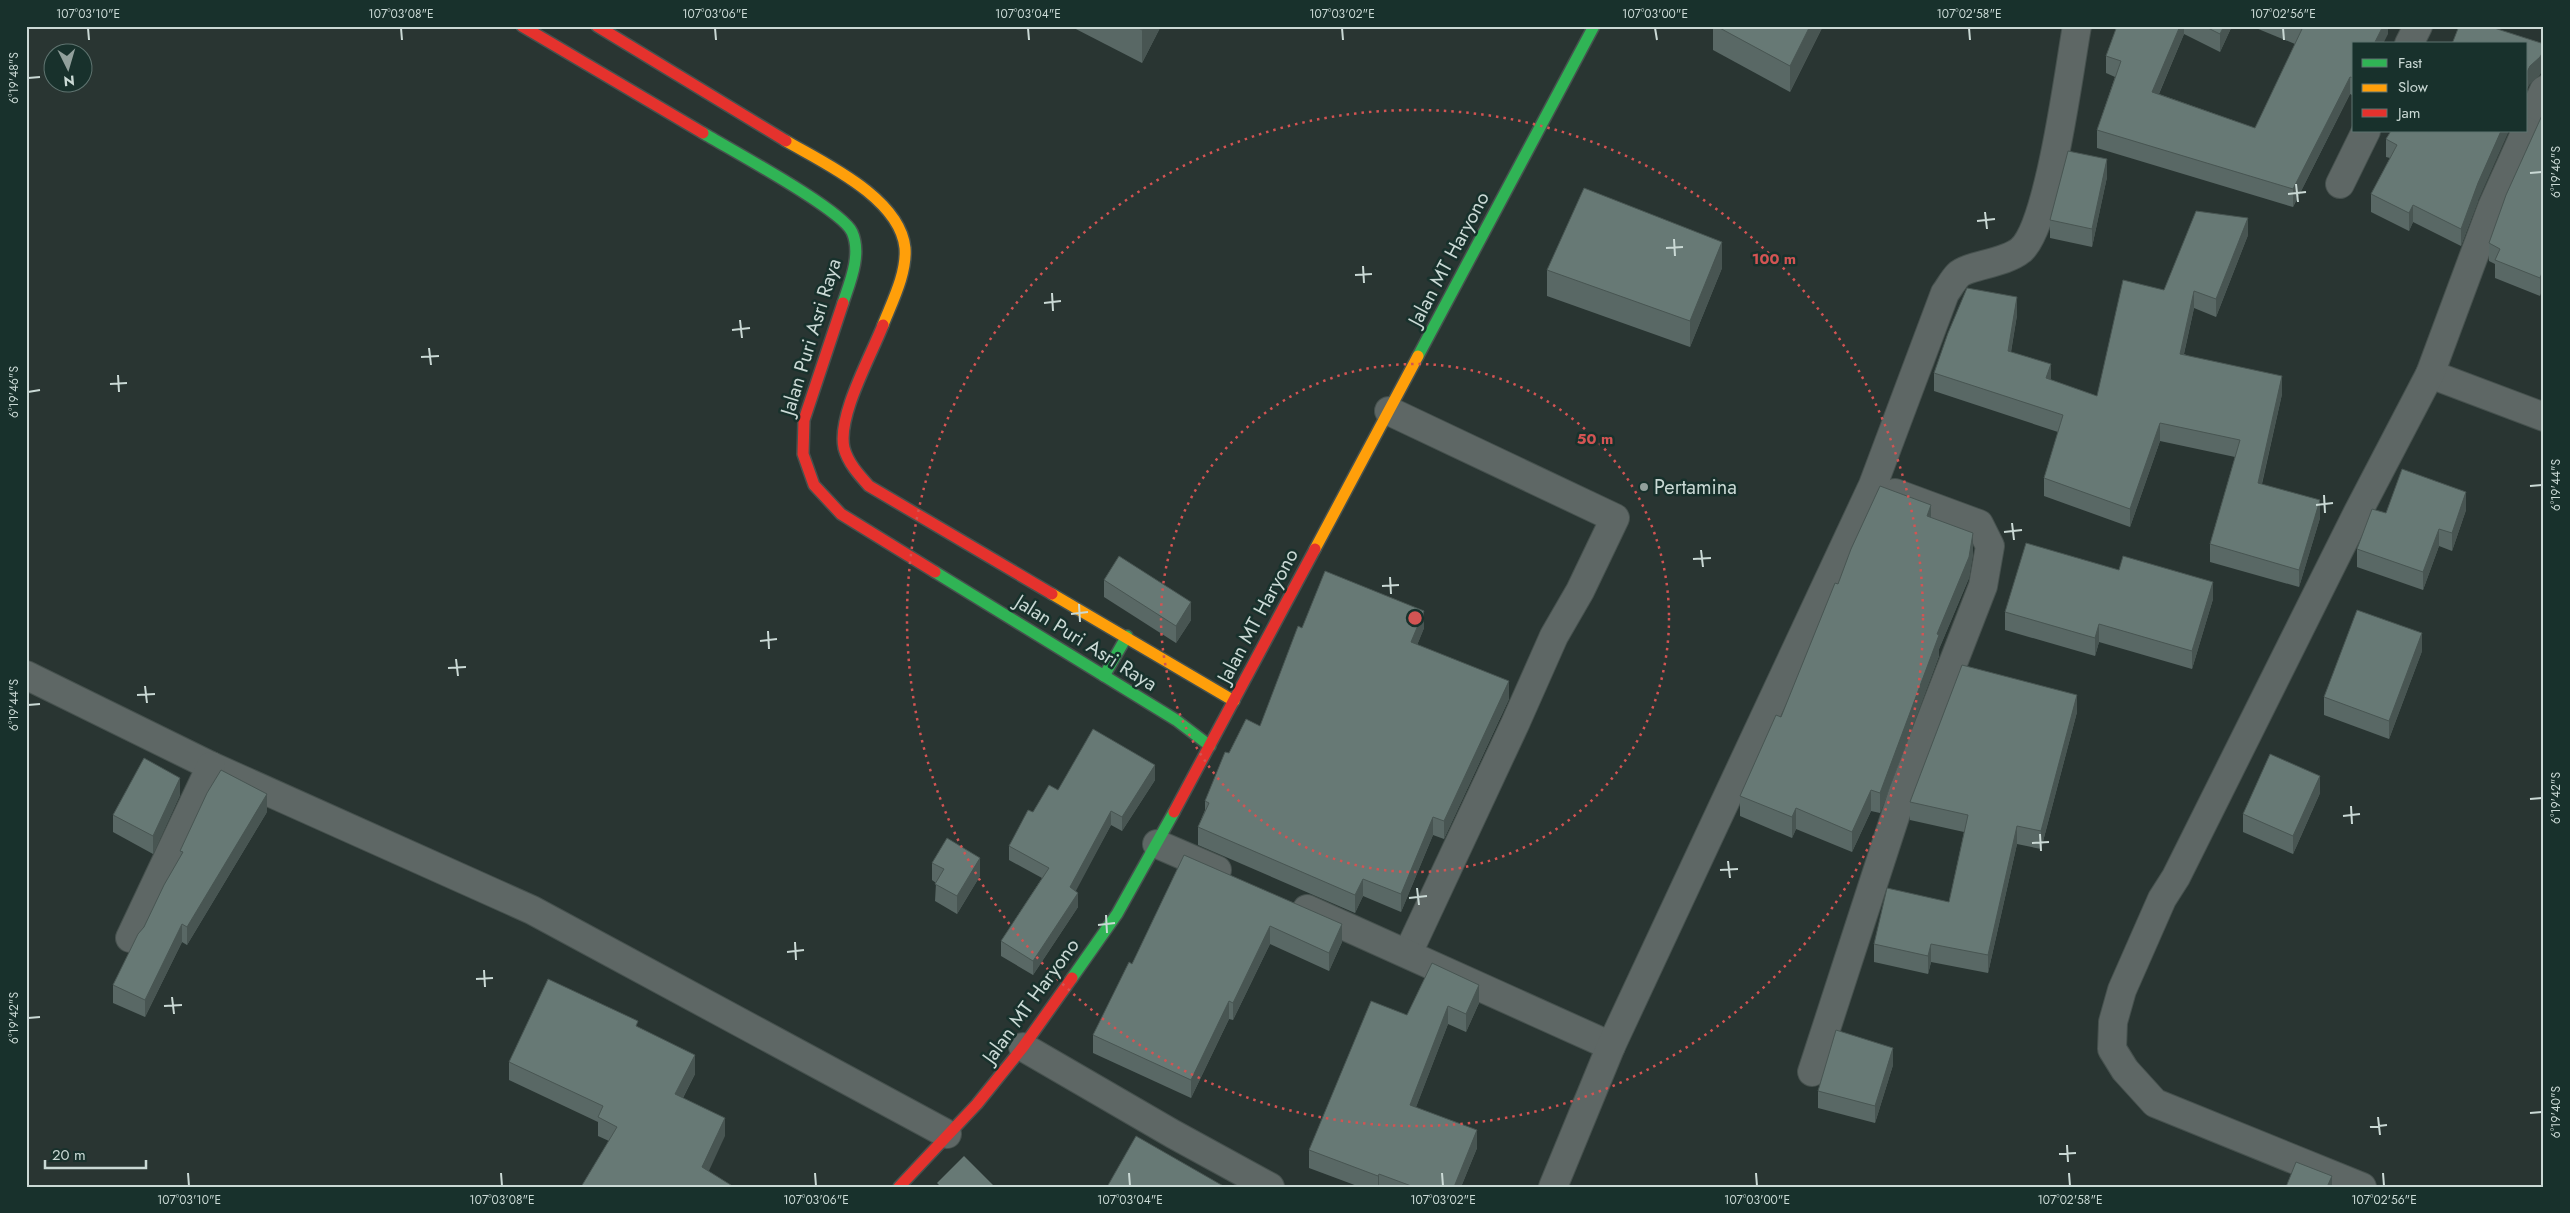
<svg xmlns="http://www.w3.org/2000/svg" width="2570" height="1213" viewBox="0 0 2570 1213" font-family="Jost,sans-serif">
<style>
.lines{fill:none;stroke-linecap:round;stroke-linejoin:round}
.street-casing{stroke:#46514e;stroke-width:30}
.fast-casing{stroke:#46514e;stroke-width:14}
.slow-casing{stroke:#46514e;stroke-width:14}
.jam-casing{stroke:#46514e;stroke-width:14}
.street{stroke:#5e6765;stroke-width:28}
.fast{stroke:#30b455;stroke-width:11}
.slow{stroke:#ff9f0a;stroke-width:11}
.jam{stroke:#e5322d;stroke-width:11}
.wall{fill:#596865}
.shaded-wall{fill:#485552}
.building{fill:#677975;stroke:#485552}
.ticks{fill:none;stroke:#cad9d5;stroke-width:2}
.ring{fill:none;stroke:#d35453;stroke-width:2.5;stroke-dasharray:2.5 5}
.poi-dot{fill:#92a09c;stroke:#18312c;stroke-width:2}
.labels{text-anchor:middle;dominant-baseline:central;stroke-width:5;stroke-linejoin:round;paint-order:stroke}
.street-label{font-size:20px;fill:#cad9d5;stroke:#18312c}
.poi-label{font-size:20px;fill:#cad9d5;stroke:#18312c;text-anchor:start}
.centre{fill:#d35453;stroke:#18312c;stroke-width:2.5}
.ring-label{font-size:15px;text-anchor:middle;font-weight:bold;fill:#d35453;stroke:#18312c;stroke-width:5;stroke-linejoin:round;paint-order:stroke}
.neatline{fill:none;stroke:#cad9d5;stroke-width:2}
.ticks-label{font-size:12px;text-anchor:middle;fill:#cad9d5}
</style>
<rect width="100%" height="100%" fill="#293532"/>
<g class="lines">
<g class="street-casing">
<g id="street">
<path d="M 2409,44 L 2418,26"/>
<path d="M 2526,130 L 2544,90"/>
<path d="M 2340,184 L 2366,131"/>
<path d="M 2430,374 L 2544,417"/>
<path d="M 1389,411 L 1615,518 L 1580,591 L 1554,636 L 1515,724 L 1408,953"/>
<path d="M 26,675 L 211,766 L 532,910 L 947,1134"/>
<path d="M 1157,844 L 1217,870"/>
<path d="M 1307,909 L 1611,1046"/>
<path d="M 130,938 L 211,766"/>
<path d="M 1023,1047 L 1173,1134 L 1270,1187"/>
<path d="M 1812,1072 L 1903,792 L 1983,586 L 1990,546 L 1979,524 L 1895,493"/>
<path d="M 1553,1187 L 1611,1046 L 1873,485 L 1945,293 C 1949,288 1953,280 1958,275 C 1968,265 2004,264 2021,250 C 2050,224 2069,70 2077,26"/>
<path d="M 2362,1187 L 2155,1103 L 2125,1070 L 2112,1049 L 2113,1022 L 2122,990 L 2162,899 L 2176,877 L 2357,514 L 2430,374 L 2492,207 L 2526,131"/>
</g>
</g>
<g class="fast-casing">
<g id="fast">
<path d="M 703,133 C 731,150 841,209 852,232 C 862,254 850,282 843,303"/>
<path d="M 1418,356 L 1594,26"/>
<path d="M 935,572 L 1176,720 L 1210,746"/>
<path d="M 1104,676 L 1127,636"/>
<path d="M 1072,978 L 1117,914 L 1174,812"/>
</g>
</g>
<g class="slow-casing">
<g id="slow">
<path d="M 786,141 C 824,163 900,198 905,248 C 907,273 892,302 883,325"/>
<path d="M 1315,549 L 1418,356"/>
<path d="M 1052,594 L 1234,701"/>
</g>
</g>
<g class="jam-casing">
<g id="jam">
<path d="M 522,26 L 703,133"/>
<path d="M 597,26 L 786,141"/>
<path d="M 843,303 L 804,420 L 803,454 L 814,485 L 841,514 L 935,572"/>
<path d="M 883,325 C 871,356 837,416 844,448 C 848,463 859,475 869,486 L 1052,594"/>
<path d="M 1174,812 L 1315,549"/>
<path d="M 899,1187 L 977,1104 L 1023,1047 L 1072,978"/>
</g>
</g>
<use href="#street" class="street"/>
<use href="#fast" class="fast"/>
<use href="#slow" class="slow"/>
<use href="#jam" class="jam"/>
</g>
<g class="wall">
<path d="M 1070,26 L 1161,26 L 1142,63 Z"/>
<path d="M 1713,26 L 1823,26 L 1790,92 L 1713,50 Z"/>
<path d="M 2117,26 L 2232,26 L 2220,52 L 2184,34 L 2159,94 L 2255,128 L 2295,44 L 2251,26 L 2388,26 L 2388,34 L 2354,44 L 2354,96 L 2350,94 L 2293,207 L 2097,148 L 2097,130 L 2115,77 L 2106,73 L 2106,56 Z"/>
<path d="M 2532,26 L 2544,26 L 2544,30 Z"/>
<path d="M 2544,111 L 2540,296 L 2495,278 L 2495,264 L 2489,261 L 2489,243 Z"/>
<path d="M 2391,131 L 2478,201 L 2461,246 L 2413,222 L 2409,231 L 2371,212 L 2371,194 L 2390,158 L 2386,157 L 2386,139 Z"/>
<path d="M 2107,177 L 2092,247 L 2050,238 L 2050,220 Z"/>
<path d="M 2248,235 L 2216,317 L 2194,308 L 2184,354 L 2282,394 L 2262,484 L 2320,518 L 2299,587 L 2210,562 L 2210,544 L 2235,457 L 2160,441 L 2130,527 L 2044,496 L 2044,478 L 2058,432 L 1934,391 L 1934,373 L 2017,315 L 2011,352 L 2051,380 L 2097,396 L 2164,290 Z"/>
<path d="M 1722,268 L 1690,347 L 1547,296 L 1547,270 Z"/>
<path d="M 2466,510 L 2452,551 L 2439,546 L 2423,590 L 2357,567 L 2357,549 L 2386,513 Z"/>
<path d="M 1931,518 L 1973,554 L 1969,578 L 1939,649 L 1939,656 L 1880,813 L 1871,811 L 1852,852 L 1796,829 L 1792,838 L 1740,816 L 1740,796 L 1781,717 L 1838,584 Z"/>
<path d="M 1104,580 L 1191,620 L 1176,643 L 1104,597 Z"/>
<path d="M 2213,599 L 2192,669 L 2099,642 L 2095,656 L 2005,630 L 2005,612 Z"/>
<path d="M 1302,628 L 1424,628 L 1417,645 L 1509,699 L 1444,839 L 1433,835 L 1401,912 L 1363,896 L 1355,913 L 1198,845 L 1198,827 L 1205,810 L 1205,801 L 1229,753 L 1260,726 Z"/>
<path d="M 2422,651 L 2389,739 L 2324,715 L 2324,697 Z"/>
<path d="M 2077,712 L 2041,849 L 2017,844 L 1988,973 L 1931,962 L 1928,974 L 1874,962 L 1874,944 L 1949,902 L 1964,832 L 1910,820 L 1910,802 Z"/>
<path d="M 1155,780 L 1122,831 L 1111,825 L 1075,891 L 1078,907 L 1033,975 L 1001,956 L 1001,941 L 1042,878 L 1009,860 L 1009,846 L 1033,812 L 1058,790 Z"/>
<path d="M 2320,793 L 2293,854 L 2243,832 L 2243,814 Z"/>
<path d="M 180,795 L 153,854 L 113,832 L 113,815 Z"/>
<path d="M 267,812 L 187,945 L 182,942 L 145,1017 L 113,1003 L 113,985 L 180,858 L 180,851 Z"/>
<path d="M 1184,855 L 1342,942 L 1329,971 L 1270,944 L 1233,1020 L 1229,1019 L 1191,1098 L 1093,1053 L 1093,1035 L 1132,964 Z"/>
<path d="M 932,863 L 980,876 L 957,914 L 935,901 L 936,883 L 932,880 Z"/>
<path d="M 1432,963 L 1479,1003 L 1466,1032 L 1448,1024 L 1416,1107 L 1477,1148 L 1461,1187 L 1360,1187 L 1309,1168 L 1309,1150 L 1407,1015 Z"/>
<path d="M 638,1027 L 695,1074 L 683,1098 L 725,1136 L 609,1141 L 598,1136 L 598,1122 L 509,1080 L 509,1062 Z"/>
<path d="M 1893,1065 L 1875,1123 L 1818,1108 L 1818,1091 Z"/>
</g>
<g class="shaded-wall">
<path d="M 1144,26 L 1161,26 L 1142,63 L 1142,30 Z"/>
<path d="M 1810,26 L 1823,26 L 1790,92 L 1790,66 Z"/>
<path d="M 2180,26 L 2184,26 L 2184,34 L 2152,110 L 2152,92 Z"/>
<path d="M 2224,26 L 2232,26 L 2220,52 L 2220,34 Z"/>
<path d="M 2383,26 L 2388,26 L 2388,34 L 2383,44 L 2374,44 Z"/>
<path d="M 2544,50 L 2544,67 L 2540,75 L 2530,84 L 2526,91 L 2526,74 L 2530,66 Z"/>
<path d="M 2350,77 L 2350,94 L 2293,207 L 2293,189 Z"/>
<path d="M 2501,131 L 2509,131 L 2478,201 L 2461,246 L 2461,229 L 2478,183 Z"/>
<path d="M 2107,159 L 2107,177 L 2092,247 L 2092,229 Z"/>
<path d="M 2413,205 L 2413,222 L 2409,231 L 2409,213 Z"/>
<path d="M 2248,218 L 2248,235 L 2216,317 L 2216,299 Z"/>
<path d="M 1722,242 L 1722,268 L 1690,347 L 1690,321 Z"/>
<path d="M 2544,268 L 2544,286 L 2540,296 L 2540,278 Z"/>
<path d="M 2194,291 L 2194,308 L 2180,371 L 2180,354 Z"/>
<path d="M 2017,297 L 2017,315 L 2008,369 L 2008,351 Z"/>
<path d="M 2051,364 L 2051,382 L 2046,378 Z"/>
<path d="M 2282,376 L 2282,394 L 2258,500 L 2258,483 Z"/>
<path d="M 2160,423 L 2160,441 L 2130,527 L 2130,509 Z"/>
<path d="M 2466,492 L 2466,510 L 2452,551 L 2452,533 Z"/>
<path d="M 2320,500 L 2320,518 L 2299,587 L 2299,570 Z"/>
<path d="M 1931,505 L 1931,525 L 1927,516 Z"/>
<path d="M 2439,529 L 2439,546 L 2423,590 L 2423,572 Z"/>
<path d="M 1973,533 L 1973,554 L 1969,578 L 1939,649 L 1939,656 L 1880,813 L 1880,793 Z"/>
<path d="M 2213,582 L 2213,599 L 2192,669 L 2192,651 Z"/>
<path d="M 1191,602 L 1191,620 L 1176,643 L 1176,626 Z"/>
<path d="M 1424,611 L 1424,628 L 1411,660 L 1411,642 Z"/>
<path d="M 2099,624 L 2099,642 L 2095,656 L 2095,638 Z"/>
<path d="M 2422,633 L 2422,651 L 2389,739 L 2389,721 Z"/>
<path d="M 1509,681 L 1509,699 L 1444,839 L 1444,821 Z"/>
<path d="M 2077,695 L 2077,712 L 2041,849 L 2041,831 Z"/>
<path d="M 1155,765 L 1155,780 L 1122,831 L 1122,817 Z"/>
<path d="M 2320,776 L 2320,793 L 2293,854 L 2293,836 Z"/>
<path d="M 180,778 L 180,795 L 153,854 L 153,836 Z"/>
<path d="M 1871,790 L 1871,811 L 1852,852 L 1852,832 Z"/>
<path d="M 267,794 L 267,812 L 187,945 L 187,927 Z"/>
<path d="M 1796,808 L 1796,829 L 1792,838 L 1792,817 Z"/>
<path d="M 1111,811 L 1111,825 L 1070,902 L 1070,887 Z"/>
<path d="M 1433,817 L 1433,835 L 1401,912 L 1401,894 Z"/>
<path d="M 2017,826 L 2017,844 L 1988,973 L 1988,955 Z"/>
<path d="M 980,858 L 980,876 L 957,914 L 957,896 Z"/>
<path d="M 1363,879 L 1363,896 L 1355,913 L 1355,895 Z"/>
<path d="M 1078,893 L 1078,907 L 1033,975 L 1033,961 Z"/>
<path d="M 182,924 L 182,942 L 145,1017 L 145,1000 Z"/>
<path d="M 1342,924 L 1342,942 L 1329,971 L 1329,953 Z"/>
<path d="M 1270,926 L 1270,944 L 1233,1020 L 1233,1003 Z"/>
<path d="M 1931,944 L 1931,962 L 1928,974 L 1928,956 Z"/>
<path d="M 1479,985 L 1479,1003 L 1466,1032 L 1466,1014 Z"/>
<path d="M 1229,1001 L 1229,1019 L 1191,1098 L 1191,1080 Z"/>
<path d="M 1448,1006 L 1448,1024 L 1410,1123 L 1410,1105 Z"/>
<path d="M 1893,1048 L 1893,1065 L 1875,1123 L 1875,1106 Z"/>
<path d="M 695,1055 L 695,1074 L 675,1113 L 675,1094 Z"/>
<path d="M 725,1118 L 725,1136 L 702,1186 L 702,1167 Z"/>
<path d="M 1477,1130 L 1477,1148 L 1461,1187 L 1454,1187 Z"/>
<path d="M 1379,1174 L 1379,1187 L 1378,1187 L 1378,1176 Z"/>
<path d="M 2332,1176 L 2332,1187 L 2327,1187 Z"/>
</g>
<g class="building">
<path d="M 1135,26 L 1144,26 L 1142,30 Z"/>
<path d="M 1716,26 L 1810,26 L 1790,66 Z"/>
<path d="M 2117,26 L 2180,26 L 2152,92 L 2255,128 L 2302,29 L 2295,26 L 2383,26 L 2374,44 L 2354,44 L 2354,78 L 2350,77 L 2293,189 L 2097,130 L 2121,61 L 2106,56 Z"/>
<path d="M 2204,26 L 2224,26 L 2220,34 Z"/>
<path d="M 2459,26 L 2488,26 L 2544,44 L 2544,50 L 2540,57 L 2530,66 L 2526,74 L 2526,44 L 2452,44 Z"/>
<path d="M 2544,111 L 2544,268 L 2540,278 L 2495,260 L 2500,249 L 2489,243 L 2506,195 Z"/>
<path d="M 2391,131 L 2501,131 L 2478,183 L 2461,229 L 2413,205 L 2409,213 L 2371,194 L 2397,145 L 2386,139 Z"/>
<path d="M 2068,151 L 2107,159 L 2092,229 L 2050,220 Z"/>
<path d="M 1584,188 L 1722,242 L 1690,321 L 1547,270 Z"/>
<path d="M 2196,211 L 2248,218 L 2216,299 L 2194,291 L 2180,354 L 2282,376 L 2258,483 L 2320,500 L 2299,570 L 2210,544 L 2240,440 L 2160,423 L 2130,509 L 2044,478 L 2063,415 L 1934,373 L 1948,333 L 1967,288 L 2017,297 L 2008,351 L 2051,364 L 2046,378 L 2097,396 L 2123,280 L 2164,290 Z"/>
<path d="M 2402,469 L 2466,492 L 2452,533 L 2439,529 L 2423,572 L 2357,549 L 2372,509 L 2386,513 Z"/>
<path d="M 1880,486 L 1931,505 L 1927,516 L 1973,533 L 1969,557 L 1937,634 L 1939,635 L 1880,793 L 1871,790 L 1852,832 L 1796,808 L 1792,817 L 1740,796 L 1776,715 L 1781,717 L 1835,583 L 1838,584 L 1851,549 Z"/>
<path d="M 2026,543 L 2119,570 L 2123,556 L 2213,582 L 2192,651 L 2099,624 L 2095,638 L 2005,612 Z"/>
<path d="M 1119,556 L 1191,602 L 1176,626 L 1104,580 Z"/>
<path d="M 1325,571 L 1424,611 L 1411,642 L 1509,681 L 1444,821 L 1433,817 L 1401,894 L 1363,879 L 1355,895 L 1198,827 L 1209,803 L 1205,801 L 1225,752 L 1229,753 L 1246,719 L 1260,726 L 1298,626 L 1302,628 Z"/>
<path d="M 2357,610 L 2422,633 L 2389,721 L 2324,697 Z"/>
<path d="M 1962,665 L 2077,695 L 2041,831 L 2017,826 L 1988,955 L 1931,944 L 1928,956 L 1874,944 L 1887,888 L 1949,902 L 1968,815 L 1910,802 Z"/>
<path d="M 1093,729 L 1155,765 L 1122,817 L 1111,811 L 1070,887 L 1078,893 L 1033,961 L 1001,941 L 1049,868 L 1009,846 L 1028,810 L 1033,812 L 1049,785 L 1058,790 Z"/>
<path d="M 2270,754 L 2320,776 L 2293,836 L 2243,814 Z"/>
<path d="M 144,758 L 180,778 L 153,836 L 113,815 Z"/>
<path d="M 221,770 L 267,794 L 187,927 L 182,924 L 145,1000 L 113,985 L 138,934 L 144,927 L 164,885 L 183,852 L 180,851 L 207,793 Z"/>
<path d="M 947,838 L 980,858 L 957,896 L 935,884 L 944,869 L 932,863 Z"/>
<path d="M 1184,855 L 1342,924 L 1329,953 L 1270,926 L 1233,1003 L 1229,1001 L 1191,1080 L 1093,1035 L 1129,962 L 1132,964 Z"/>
<path d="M 1432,963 L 1479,985 L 1466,1014 L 1448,1006 L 1410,1105 L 1477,1130 L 1454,1187 L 1414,1187 L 1379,1174 L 1378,1176 L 1309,1150 L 1371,1001 L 1407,1015 Z"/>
<path d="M 548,979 L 638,1021 L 636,1026 L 695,1055 L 675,1094 L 725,1118 L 702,1167 L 734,1187 L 581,1187 L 617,1127 L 598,1117 L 603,1106 L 509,1062 Z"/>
<path d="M 1836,1030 L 1893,1048 L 1875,1106 L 1818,1091 Z"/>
<path d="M 1136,1136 L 1225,1187 L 1107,1187 Z"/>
<path d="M 964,1156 L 995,1187 L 941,1187 L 937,1183 Z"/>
<path d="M 2296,1162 L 2332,1176 L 2327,1187 L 2286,1187 Z"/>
</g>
<path class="ticks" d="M 88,28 L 89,40M 401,28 L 402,40M 715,28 L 716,40M 1028,28 L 1029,40M 1342,28 L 1343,40M 1655,28 L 1657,40M 1969,28 L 1970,40M 2283,28 L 2284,40M 28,78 L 40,77M 2530,173 L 2542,172M 2296,184 L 2298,202M 2288,194 L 2306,192M 1985,212 L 1987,229M 1977,221 L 1995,219M 1674,239 L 1675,256M 1666,248 L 1683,247M 1363,266 L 1364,283M 1355,275 L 1372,274M 1052,293 L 1053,311M 1044,303 L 1061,301M 740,320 L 742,338M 732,330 L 750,328M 429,348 L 431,365M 421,357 L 439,356M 118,375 L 119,392M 110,384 L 127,383M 28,392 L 40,390M 2530,486 L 2542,485M 2324,495 L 2325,513M 2316,505 L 2333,503M 2012,523 L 2014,540M 2004,532 L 2022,530M 1701,550 L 1703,567M 1693,559 L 1711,558M 1390,577 L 1391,594M 1382,586 L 1399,585M 1079,604 L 1080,622M 1071,614 L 1088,612M 768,631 L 769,649M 760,641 L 777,639M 456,659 L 458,676M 448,668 L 466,667M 145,686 L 147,703M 137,695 L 155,694M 28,705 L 40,704M 2530,799 L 2542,798M 2351,806 L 2352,824M 2343,816 L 2360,814M 2040,834 L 2041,851M 2032,843 L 2049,842M 1728,861 L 1730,878M 1720,870 L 1738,869M 1417,888 L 1419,905M 1409,898 L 1427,896M 1106,915 L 1107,933M 1098,925 L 1115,923M 795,942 L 796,960M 787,952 L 804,950M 484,970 L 485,987M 476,979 L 493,978M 172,997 L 174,1014M 164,1006 L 182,1005M 28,1018 L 40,1017M 2530,1113 L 2542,1112M 2378,1117 L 2380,1135M 2370,1127 L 2387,1125M 2067,1145 L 2068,1162M 2059,1154 L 2076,1153M 188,1173 L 189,1186M 501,1173 L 502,1186M 815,1173 L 816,1186M 1129,1173 L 1130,1186M 1442,1173 L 1443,1186M 1756,1173 L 1757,1186M 2069,1173 L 2070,1186M 2383,1173 L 2384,1186"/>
<g class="ring">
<circle cx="1415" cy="618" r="254"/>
<circle cx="1415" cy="618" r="508"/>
</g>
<circle class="poi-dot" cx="1644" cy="487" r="5"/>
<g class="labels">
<g class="street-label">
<text transform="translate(1449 259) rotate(-62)">Jalan MT Haryono</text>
<text transform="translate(811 337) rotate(-73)">Jalan Puri Asri Raya</text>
<text transform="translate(1258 616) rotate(-62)">Jalan MT Haryono</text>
<text transform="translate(1086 643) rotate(32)">Jalan Puri Asri Raya</text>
<text transform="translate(1031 1001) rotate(-54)">Jalan MT Haryono</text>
</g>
<g class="poi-label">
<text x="1654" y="487">Pertamina</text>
</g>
</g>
<circle cx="1415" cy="618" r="8" class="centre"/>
<g class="ring-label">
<text x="1774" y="264">100 m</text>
<text x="1595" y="444">50 m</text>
</g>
<rect width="2570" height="1213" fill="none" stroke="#18312c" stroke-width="55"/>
<rect x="2352" y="42" width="175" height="90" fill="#18312c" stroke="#5f7470"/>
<rect x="2362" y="59" width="25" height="8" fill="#30b455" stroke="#5f7470"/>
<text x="2398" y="68" font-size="15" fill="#cad9d5">Fast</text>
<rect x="2362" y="84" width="25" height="8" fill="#ff9f0a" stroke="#5f7470"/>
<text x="2398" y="92" font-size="15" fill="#cad9d5">Slow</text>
<rect x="2362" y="109" width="25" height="8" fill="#e5322d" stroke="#5f7470"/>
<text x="2398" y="118" font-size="15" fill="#cad9d5">Jam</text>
<g transform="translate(68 68) rotate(175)"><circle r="24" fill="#18312c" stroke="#5f7470"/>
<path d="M0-4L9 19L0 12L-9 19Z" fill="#92a09c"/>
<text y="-8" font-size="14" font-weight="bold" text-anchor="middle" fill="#cad9d5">N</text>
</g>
<path d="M45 1160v8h101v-8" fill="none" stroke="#cad9d5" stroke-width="2.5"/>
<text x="52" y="1160" font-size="15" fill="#cad9d5" stroke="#18312c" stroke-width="4" paint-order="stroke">20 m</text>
<rect x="28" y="28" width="2514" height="1158" class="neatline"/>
<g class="ticks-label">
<text x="88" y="18">107°03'10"E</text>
<text x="401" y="18">107°03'08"E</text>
<text x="715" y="18">107°03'06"E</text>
<text x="1028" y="18">107°03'04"E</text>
<text x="1342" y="18">107°03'02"E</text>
<text x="1655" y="18">107°03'00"E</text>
<text x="1969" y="18">107°02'58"E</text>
<text x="2283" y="18">107°02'56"E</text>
<text transform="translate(14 78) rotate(-90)" y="4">6°19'48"S</text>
<text transform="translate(2556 172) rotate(-90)" y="4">6°19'46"S</text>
<text transform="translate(14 392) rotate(-90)" y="4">6°19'46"S</text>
<text transform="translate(2556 485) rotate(-90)" y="4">6°19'44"S</text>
<text transform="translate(14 705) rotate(-90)" y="4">6°19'44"S</text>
<text transform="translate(2556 798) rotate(-90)" y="4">6°19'42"S</text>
<text transform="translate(14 1018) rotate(-90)" y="4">6°19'42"S</text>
<text transform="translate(2556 1112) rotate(-90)" y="4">6°19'40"S</text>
<text x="189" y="1204">107°03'10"E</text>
<text x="502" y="1204">107°03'08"E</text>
<text x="816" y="1204">107°03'06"E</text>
<text x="1130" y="1204">107°03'04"E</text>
<text x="1443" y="1204">107°03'02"E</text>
<text x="1757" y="1204">107°03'00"E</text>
<text x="2070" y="1204">107°02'58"E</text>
<text x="2384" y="1204">107°02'56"E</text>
</g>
</svg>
